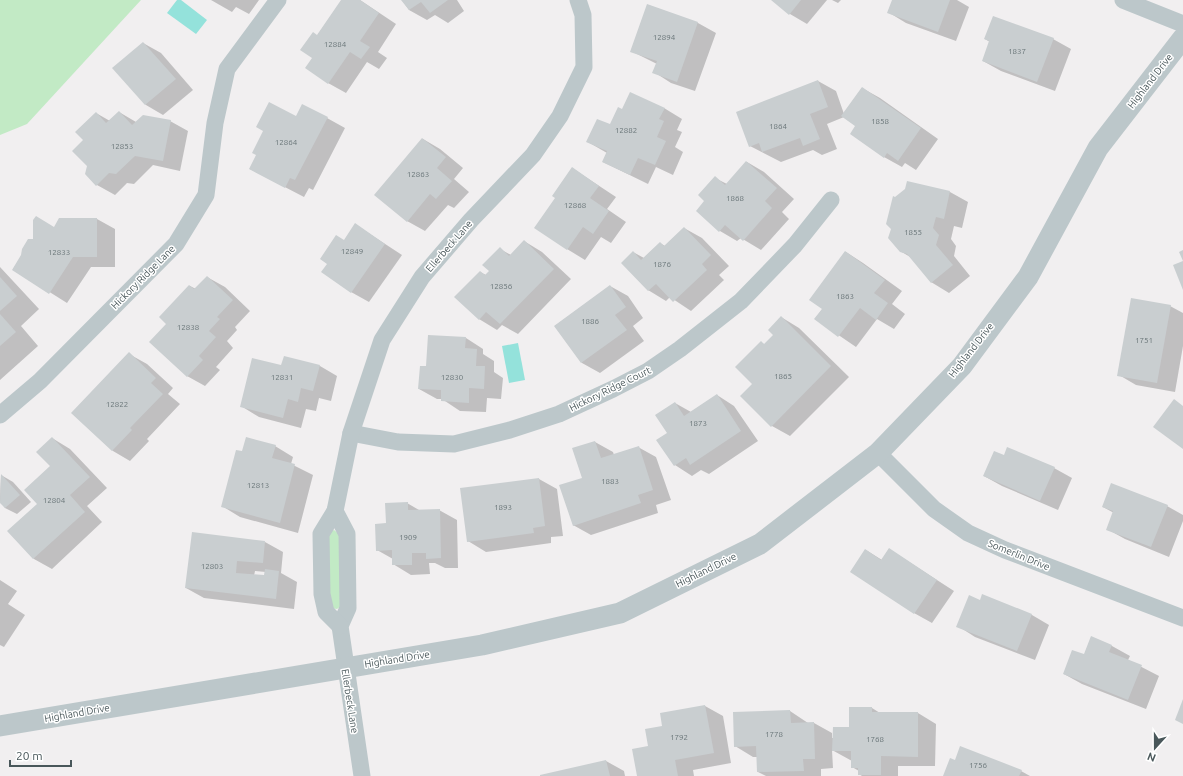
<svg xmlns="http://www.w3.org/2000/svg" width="1183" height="776" viewBox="0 0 1183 776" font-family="Ubuntu,sans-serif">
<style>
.green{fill:#c2eac5}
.water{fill:#94e2db}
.shadow{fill:#0003;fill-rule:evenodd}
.building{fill:#c9ced0}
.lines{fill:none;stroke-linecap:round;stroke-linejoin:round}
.minor{stroke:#bcc7ca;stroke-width:17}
.tertiary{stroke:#bcc7ca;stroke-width:21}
.labels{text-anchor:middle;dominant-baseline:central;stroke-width:3;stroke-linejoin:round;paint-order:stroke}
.number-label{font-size:8px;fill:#697578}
.street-label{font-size:10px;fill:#49575a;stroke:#fff}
</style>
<rect width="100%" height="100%" fill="#f1eff0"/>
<g class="green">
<path d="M 0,0 L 141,0 L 27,124 L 0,135 Z"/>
<path d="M 334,530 L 339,534 L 341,606 L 337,609 L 331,608 L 329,601 L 329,532 Z"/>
</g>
<g class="water">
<path d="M 177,0 L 181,0 L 207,20 L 196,34 L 167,13 Z"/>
<path d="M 518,343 L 525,380 L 509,383 L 502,346 Z"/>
</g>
<g class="shadow">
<path d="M 211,0 L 259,0 L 249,14 L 236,7 L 232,12 Z"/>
<path d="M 342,0 L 360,0 L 396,24 L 378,52 L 387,58 L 379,69 L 367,62 L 346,93 L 328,83 L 313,58 L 317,36 Z"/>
<path d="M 402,0 L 457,0 L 464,11 L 448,23 L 435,15 L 427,20 L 409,10 Z"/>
<path d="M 772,0 L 827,0 L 807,24 L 790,14 Z"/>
<path d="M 832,0 L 841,0 L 838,3 Z"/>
<path d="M 893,0 L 957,0 L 969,7 L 956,41 L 906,23 L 888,12 Z"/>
<path d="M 648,5 L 698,23 L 716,33 L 695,91 L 671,83 L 654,72 L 657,64 L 631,51 Z"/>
<path d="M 985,39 L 1053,39 L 1071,49 L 1055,91 L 1001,71 L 983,61 L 990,42 Z"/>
<path d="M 143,43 L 161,53 L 193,90 L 163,115 L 146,105 L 114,68 Z"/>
<path d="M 818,81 L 836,91 L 844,114 L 862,88 L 880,98 L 938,139 L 916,170 L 905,163 L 902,167 L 884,157 L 856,126 L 844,117 L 827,124 L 837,149 L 822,155 L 813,150 L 781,162 L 750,146 Z"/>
<path d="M 664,108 L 682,119 L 677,130 L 682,132 L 675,147 L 683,152 L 673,175 L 656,167 L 648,184 L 603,162 L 607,153 L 588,142 L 610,126 L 623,111 Z"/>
<path d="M 119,112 L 136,122 L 170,121 L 188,131 L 180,171 L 153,165 L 134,184 L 127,183 L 115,195 L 97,185 L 88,166 L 84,140 L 96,113 L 110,121 Z"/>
<path d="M 296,117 L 327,118 L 345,128 L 313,190 L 309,188 L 304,197 L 250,169 Z"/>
<path d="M 423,139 L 440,149 L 463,168 L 454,179 L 469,192 L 454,208 L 448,205 L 425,231 L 407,221 Z"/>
<path d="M 747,162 L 764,172 L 794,199 L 782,212 L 789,219 L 761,250 L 741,238 L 737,241 L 720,231 L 706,201 L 715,178 L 727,184 Z"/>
<path d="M 572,168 L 616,197 L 607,209 L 626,222 L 611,243 L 601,237 L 585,260 L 567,249 Z"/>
<path d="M 950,192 L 968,202 L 962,228 L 954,226 L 951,239 L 956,246 L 954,256 L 970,276 L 949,293 L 931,282 L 912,258 L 900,251 L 892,229 L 896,198 Z"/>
<path d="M 97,219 L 115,229 L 115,267 L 91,267 L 67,303 L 13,269 L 34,240 L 54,228 Z"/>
<path d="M 356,225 L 402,255 L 369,302 L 351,292 L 344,241 Z"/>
<path d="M 684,228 L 702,238 L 729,266 L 719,275 L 724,280 L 691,311 L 670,297 L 666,301 L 648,290 L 633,252 L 644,258 L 660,243 L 665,246 Z"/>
<path d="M 524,241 L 542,252 L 571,279 L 518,334 L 502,325 L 497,330 L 479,319 L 480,272 L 486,275 L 490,271 L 500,249 L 511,255 Z"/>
<path d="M 846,252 L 863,263 L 902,291 L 892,304 L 905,314 L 894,329 L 877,319 L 856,347 L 815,319 L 823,308 Z"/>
<path d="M 0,267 L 39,309 L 21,326 L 38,346 L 0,380 Z"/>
<path d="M 207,277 L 225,287 L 250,311 L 235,327 L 237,330 L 227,341 L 233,348 L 216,367 L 220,370 L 205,386 L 187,376 L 168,324 L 190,286 L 196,289 Z"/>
<path d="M 610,286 L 628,296 L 643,318 L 633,326 L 644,341 L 600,373 L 582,363 L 555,326 Z"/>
<path d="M 1170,306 L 1183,313 L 1183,346 L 1175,392 L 1136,385 L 1119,375 Z"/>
<path d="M 781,317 L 799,328 L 849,377 L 790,436 L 772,426 L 741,396 L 753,384 L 761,342 L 765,345 L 775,335 Z"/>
<path d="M 466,338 L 483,349 L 483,354 L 494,361 L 494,372 L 503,378 L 501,399 L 487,398 L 486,412 L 460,411 L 442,399 L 437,399 L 419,389 L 427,367 Z"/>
<path d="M 129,354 L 147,364 L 173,388 L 168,394 L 180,404 L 147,439 L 149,441 L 130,461 L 113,451 L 73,413 Z"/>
<path d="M 320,366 L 337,376 L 331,401 L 319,398 L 316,411 L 306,409 L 301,428 L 259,417 L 241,406 L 282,367 Z"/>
<path d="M 717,395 L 734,406 L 758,441 L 709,474 L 701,470 L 692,476 L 675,465 L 668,433 L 675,403 L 691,412 Z"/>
<path d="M 52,438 L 70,449 L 107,488 L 87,506 L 102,522 L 52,569 L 34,559 L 9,531 L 39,504 L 51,466 Z"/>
<path d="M 595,442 L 613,452 L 614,455 L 638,447 L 656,457 L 671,500 L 656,505 L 658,513 L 591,535 L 573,525 L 583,478 Z"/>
<path d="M 275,446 L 293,457 L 291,464 L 313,475 L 298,533 L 240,517 L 222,506 L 243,452 Z"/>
<path d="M 1005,456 L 1054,468 L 1072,478 L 1058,510 L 1002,486 L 984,476 Z"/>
<path d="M 1,475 L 13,482 L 31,502 L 17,514 L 5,508 L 0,501 Z"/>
<path d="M 539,479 L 557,489 L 563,536 L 551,537 L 551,543 L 486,552 L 468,541 Z"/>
<path d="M 407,503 L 419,510 L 439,510 L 457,520 L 458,568 L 445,568 L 435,563 L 429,563 L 430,574 L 411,575 L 393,564 L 393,559 L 377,550 L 387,524 Z"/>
<path d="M 1167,506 L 1183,515 L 1183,521 L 1169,557 L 1125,539 L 1107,529 L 1114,513 L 1103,507 Z"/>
<path d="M 265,542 L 283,552 L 281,573 L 297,582 L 294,609 L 204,598 L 186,588 ZM 255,571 L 266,572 L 265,576 L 254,576 Z"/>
<path d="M 889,549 L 954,591 L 932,623 L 914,613 L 866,550 L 882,560 Z"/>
<path d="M 0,580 L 17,591 L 8,604 L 25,615 L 4,647 L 0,645 Z"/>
<path d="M 981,601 L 1032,615 L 1049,625 L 1035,660 L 975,637 L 958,626 Z"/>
<path d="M 1091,638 L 1112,646 L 1130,656 L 1128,660 L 1159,676 L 1146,709 L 1082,684 L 1064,674 L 1084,656 Z"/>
<path d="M 705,706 L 723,716 L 731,763 L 693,770 L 694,776 L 638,776 L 649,747 L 663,727 Z"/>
<path d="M 872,708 L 880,713 L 918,713 L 936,724 L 935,766 L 898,766 L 898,776 L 862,776 L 859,774 L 859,771 L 852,767 L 852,761 L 832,750 L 833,768 L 821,769 L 821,776 L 766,776 L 758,772 L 758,757 L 753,757 L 735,746 L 790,711 L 808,723 L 814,723 L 832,733 L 832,738 L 834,738 L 850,728 Z"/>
<path d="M 606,761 L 624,771 L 625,776 L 542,776 Z"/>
<path d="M 1021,771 L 1030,776 L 944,776 Z"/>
</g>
<g class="building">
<path d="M 341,0 L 360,0 L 379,13 L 360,41 L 370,47 L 361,59 L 350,52 L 328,84 L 305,68 L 312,58 L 300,50 L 313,32 L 317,35 Z"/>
<path d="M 401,0 L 448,0 L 430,13 L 421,2 L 409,10 Z"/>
<path d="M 771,0 L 801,0 L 789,15 Z"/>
<path d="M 892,0 L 950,0 L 938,32 L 887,13 Z"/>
<path d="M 647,4 L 698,22 L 677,82 L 652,73 L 657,61 L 630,52 Z"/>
<path d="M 993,16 L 1054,38 L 1037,82 L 982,61 L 989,41 L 984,39 Z"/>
<path d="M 143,42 L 176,79 L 145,105 L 112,68 Z"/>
<path d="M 818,80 L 828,107 L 810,114 L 820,139 L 803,146 L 800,138 L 762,152 L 759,143 L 749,147 L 736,112 Z"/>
<path d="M 862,87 L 921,128 L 898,161 L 887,153 L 884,158 L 850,134 L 855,126 L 841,116 Z"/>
<path d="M 630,92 L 665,108 L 659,119 L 664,121 L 657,137 L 666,141 L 655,165 L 638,158 L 630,175 L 602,162 L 607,151 L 586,142 L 597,119 L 610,124 L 618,107 L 622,109 Z"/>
<path d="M 269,102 L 296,116 L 302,104 L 328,117 L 295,180 L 290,178 L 285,188 L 249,169 L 256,155 L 252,153 L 263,131 L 256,127 Z"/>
<path d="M 119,111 L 132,125 L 143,115 L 171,120 L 163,161 L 135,156 L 116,174 L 109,173 L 96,186 L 85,174 L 87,166 L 72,151 L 83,140 L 75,132 L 96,112 L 106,123 Z"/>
<path d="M 422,138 L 446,157 L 437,168 L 452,181 L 436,199 L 430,194 L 407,222 L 374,195 Z"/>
<path d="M 746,161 L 777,188 L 765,201 L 772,208 L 743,241 L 725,225 L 719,232 L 696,211 L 704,201 L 698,195 L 715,176 L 725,185 Z"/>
<path d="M 572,167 L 599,186 L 590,198 L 609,211 L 593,234 L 583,227 L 567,250 L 534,228 L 555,198 L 552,196 Z"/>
<path d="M 907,181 L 950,191 L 944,219 L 936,217 L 933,228 L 939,235 L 936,245 L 953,265 L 931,283 L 907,254 L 900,252 L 888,238 L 891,229 L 886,224 L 893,196 L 895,197 L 905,189 Z"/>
<path d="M 36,216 L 54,227 L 59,218 L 97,218 L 97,257 L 73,257 L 49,294 L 12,270 L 21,255 L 22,249 L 28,239 L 33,239 L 33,220 Z"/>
<path d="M 355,223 L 385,244 L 351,293 L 321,272 L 327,264 L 320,259 L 336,235 L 344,240 Z"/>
<path d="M 684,227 L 711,255 L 702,264 L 707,270 L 673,302 L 656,284 L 648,291 L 621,263 L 633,251 L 641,260 L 660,242 L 664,246 Z"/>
<path d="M 524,240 L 554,269 L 500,324 L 486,312 L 479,320 L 454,297 L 480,271 L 485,275 L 489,271 L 482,265 L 500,247 L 509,256 Z"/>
<path d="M 1183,250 L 1183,290 L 1173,265 L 1183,261 L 1179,252 Z"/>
<path d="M 845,251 L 885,280 L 874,293 L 888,303 L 876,320 L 860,308 L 838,337 L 814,319 L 822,309 L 809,300 Z"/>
<path d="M 207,276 L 233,300 L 217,317 L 220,319 L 209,331 L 216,337 L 199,356 L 203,360 L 187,377 L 149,342 L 166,324 L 159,317 L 189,285 L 194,289 Z"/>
<path d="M 0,277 L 17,296 L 0,311 Z"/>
<path d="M 610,285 L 626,307 L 615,315 L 627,330 L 581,363 L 554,326 Z"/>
<path d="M 1131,298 L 1171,305 L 1157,383 L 1117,376 Z"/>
<path d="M 0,314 L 16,332 L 0,346 Z"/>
<path d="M 781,316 L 831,366 L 771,427 L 740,396 L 752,384 L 735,367 L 761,341 L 764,344 L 773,335 L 768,330 Z"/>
<path d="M 428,335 L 466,337 L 465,348 L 477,349 L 476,366 L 485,366 L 484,389 L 469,388 L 469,403 L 441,401 L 441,390 L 418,389 L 420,366 L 426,366 Z"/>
<path d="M 129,352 L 156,378 L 151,383 L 163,394 L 130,428 L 132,430 L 112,451 L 71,413 Z"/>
<path d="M 284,356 L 320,365 L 313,391 L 301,388 L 298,402 L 288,399 L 283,418 L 240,407 L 252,358 L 281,365 Z"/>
<path d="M 717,394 L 741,431 L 690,465 L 686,458 L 674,466 L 656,440 L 667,433 L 655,415 L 675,402 L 684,416 Z"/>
<path d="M 1174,399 L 1183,406 L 1183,449 L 1153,427 Z"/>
<path d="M 52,437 L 90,477 L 70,495 L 85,512 L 33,559 L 7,531 L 37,504 L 24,490 L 50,466 L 36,452 Z"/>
<path d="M 246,437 L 276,445 L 272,458 L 295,464 L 280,523 L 221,507 L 236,450 L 242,451 Z"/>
<path d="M 595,441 L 601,458 L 639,446 L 653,490 L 638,495 L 641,503 L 573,526 L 559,485 L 582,478 L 572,448 Z"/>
<path d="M 1007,447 L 1055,467 L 1040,501 L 983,476 L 994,451 L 1004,455 Z"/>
<path d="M 1,474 L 20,495 L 5,508 L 0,503 Z"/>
<path d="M 539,478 L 545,526 L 533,528 L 534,533 L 467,542 L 460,488 Z"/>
<path d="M 1111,483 L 1168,505 L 1151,547 L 1106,530 L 1113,511 L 1102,507 Z"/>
<path d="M 408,502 L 408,510 L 440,509 L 441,558 L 426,559 L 426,553 L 412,553 L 412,565 L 392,565 L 392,550 L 376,551 L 375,524 L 386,523 L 385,503 Z"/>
<path d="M 192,532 L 265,541 L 263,563 L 237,561 L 236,573 L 264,575 L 265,569 L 279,571 L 276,599 L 185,588 Z"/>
<path d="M 889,548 L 937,580 L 914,614 L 850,572 L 865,549 L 881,560 Z"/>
<path d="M 982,594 L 1032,614 L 1017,651 L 956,627 L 969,595 L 980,600 Z"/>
<path d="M 1091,636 L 1112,645 L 1109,652 L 1142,665 L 1128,700 L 1063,674 L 1072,650 L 1084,654 Z"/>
<path d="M 1183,699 L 1183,724 L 1175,720 Z"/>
<path d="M 705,705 L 714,753 L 675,760 L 678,776 L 637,776 L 632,749 L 648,746 L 645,729 L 662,726 L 660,713 Z"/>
<path d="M 849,707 L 872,707 L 872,712 L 918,712 L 918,757 L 881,756 L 881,775 L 858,775 L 858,768 L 851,768 L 851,751 L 832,751 L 833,727 L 849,727 Z"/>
<path d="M 790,710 L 791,723 L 814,722 L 815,759 L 803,759 L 804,771 L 757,772 L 756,746 L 734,747 L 733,712 Z"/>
<path d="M 960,746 L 1022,770 L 1019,776 L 943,776 L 950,758 L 955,760 Z"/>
<path d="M 606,760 L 610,776 L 540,776 L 540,775 Z"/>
</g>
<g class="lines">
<g class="minor">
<path d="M 1123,0 L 1183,24"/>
<path d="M 0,415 L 40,381 L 176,244 L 206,195 L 215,123 L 227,69 L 278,0"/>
<path d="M 351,433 L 398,442 L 454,444 L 510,430 L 559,414 L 613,389 L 648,371 L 680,349 L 741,301 L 795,245 L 831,200"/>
<path d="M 878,453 L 934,509 L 968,533 L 1005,550 L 1183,618"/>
<path d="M 335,511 L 347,534 L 348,608 L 340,626 L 362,776"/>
<path d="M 340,626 L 326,612 L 322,594 L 321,534 L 335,511 L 351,433 L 382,340 L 422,277 L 471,220 L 533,155 L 560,116 L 584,67 L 583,15 L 578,0"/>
</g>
<path class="tertiary" d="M 0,726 L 482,645 L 620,613 L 760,544 L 878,453 L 962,366 L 1028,277 L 1098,148 L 1183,38"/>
</g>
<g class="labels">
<g class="number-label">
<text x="664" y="37">12894</text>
<text x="335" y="44">12884</text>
<text x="1017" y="51">1837</text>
<text x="880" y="121">1858</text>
<text x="778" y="126">1864</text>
<text x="626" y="130">12882</text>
<text x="286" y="142">12864</text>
<text x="122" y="146">12853</text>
<text x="418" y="174">12863</text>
<text x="735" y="198">1868</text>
<text x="575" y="205">12868</text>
<text x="913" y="232">1855</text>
<text x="352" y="251">12849</text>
<text x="59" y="252">12833</text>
<text x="662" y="264">1876</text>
<text x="501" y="286">12856</text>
<text x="845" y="296">1863</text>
<text x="590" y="321">1886</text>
<text x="188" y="327">12838</text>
<text x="1144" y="340">1751</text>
<text x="783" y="376">1865</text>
<text x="282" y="377">12831</text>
<text x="452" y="377">12830</text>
<text x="117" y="404">12822</text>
<text x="698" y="423">1873</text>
<text x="610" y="481">1883</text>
<text x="258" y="485">12813</text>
<text x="54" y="500">12804</text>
<text x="503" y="507">1893</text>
<text x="408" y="537">1909</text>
<text x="212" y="566">12803</text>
<text x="774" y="734">1778</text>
<text x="679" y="737">1792</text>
<text x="875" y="739">1768</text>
<text x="978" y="765">1756</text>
</g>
<g class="street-label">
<text transform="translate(1150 81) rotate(-52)">Highland Drive</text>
<text transform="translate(449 246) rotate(-49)">Ellerbeck Lane</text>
<text transform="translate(143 277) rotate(-45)">Hickory Ridge Lane</text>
<text transform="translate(971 350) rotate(-52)">Highland Drive</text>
<text transform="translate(610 389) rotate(-26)">Hickory Ridge Court</text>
<text transform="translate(1019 555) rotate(22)">Somerlin Drive</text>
<text transform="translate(706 570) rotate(-26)">Highland Drive</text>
<text transform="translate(397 659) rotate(-9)">Highland Drive</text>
<text transform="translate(350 701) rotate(81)">Ellerbeck Lane</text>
<text transform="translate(77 713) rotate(-10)">Highland Drive</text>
</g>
</g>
<g transform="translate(1155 748) rotate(201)" stroke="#ffffff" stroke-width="3" paint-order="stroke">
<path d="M0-3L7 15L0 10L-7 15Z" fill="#49575a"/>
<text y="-6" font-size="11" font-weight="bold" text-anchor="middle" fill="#49575a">N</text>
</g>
<path d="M10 760v6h61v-6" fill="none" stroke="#49575a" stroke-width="2"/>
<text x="16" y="760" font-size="12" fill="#49575a" stroke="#ffffff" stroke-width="3" paint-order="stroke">20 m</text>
</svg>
